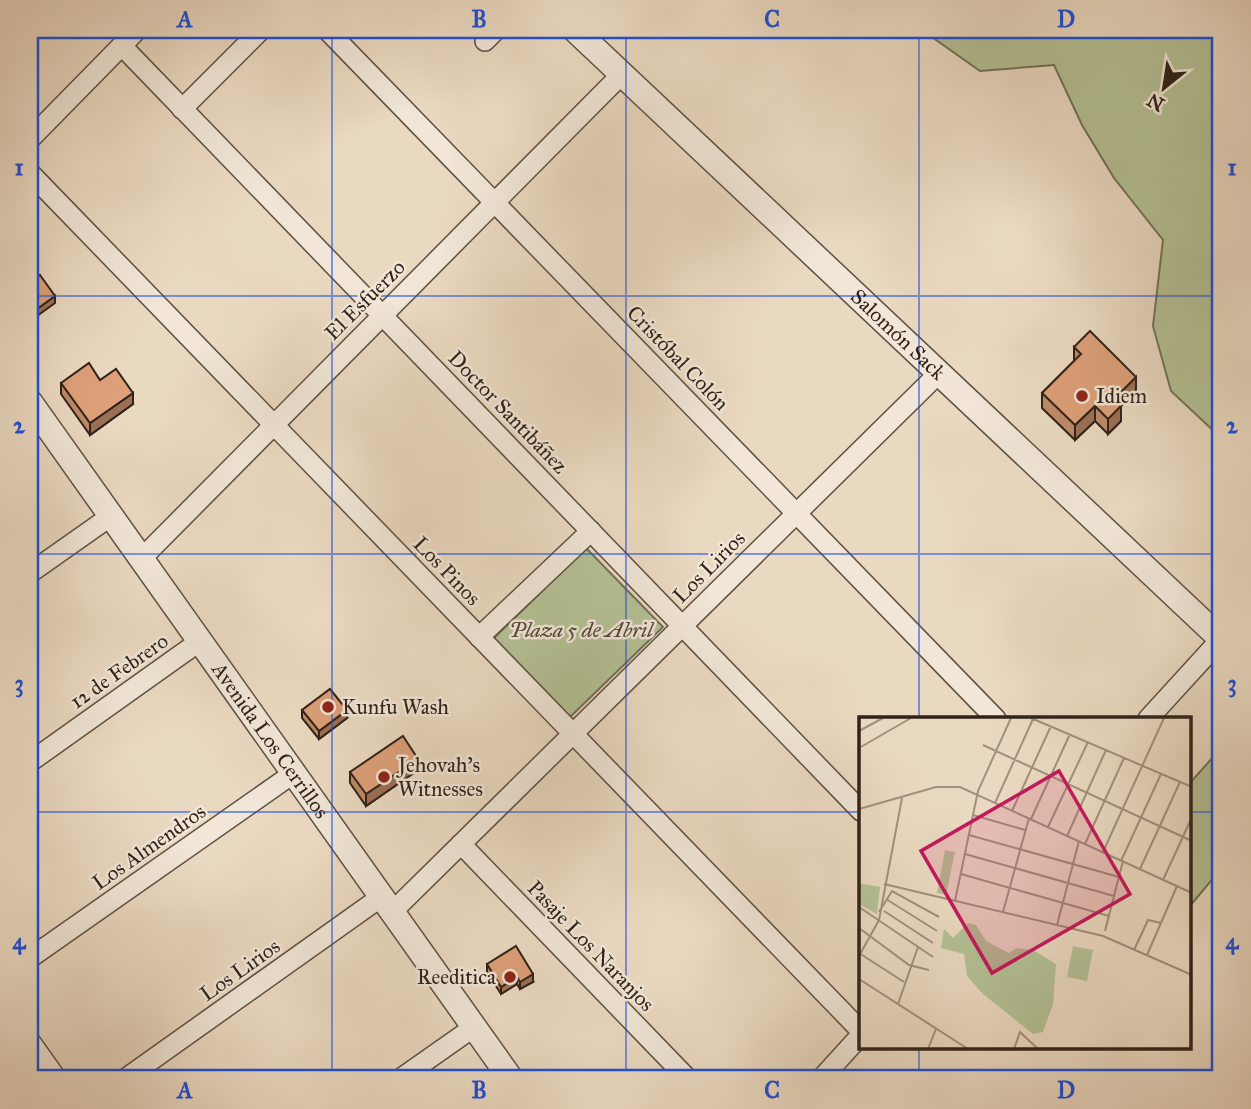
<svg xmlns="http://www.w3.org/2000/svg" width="1251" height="1109" viewBox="0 0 1251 1109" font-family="'IM FELL Great Primer',serif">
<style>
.green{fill:#b4c095;stroke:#727157;stroke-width:2}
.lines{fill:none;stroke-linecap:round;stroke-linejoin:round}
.minor-casing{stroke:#5e5043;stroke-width:22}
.tertiary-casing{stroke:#5e5043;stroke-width:27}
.minor{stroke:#f1e6d7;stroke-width:19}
.tertiary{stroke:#f1e6d7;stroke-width:24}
.wall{fill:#be8a68;stroke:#302219;stroke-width:2}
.shaded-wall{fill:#9b7055;stroke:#302219;stroke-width:2}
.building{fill:#dda079;stroke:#302219;stroke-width:2}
.grid{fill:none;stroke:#1d4ed8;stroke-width:2;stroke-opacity:0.55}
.poi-dot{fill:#8f2418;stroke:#f1e6d7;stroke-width:2.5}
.labels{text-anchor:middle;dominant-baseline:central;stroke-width:5;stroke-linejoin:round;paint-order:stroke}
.street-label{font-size:21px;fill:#302219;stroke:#f1e6d7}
.poi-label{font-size:21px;fill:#302219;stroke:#f1e6d7;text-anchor:start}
.park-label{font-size:21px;font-style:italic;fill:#514a38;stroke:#f1e6d7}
.inset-road{fill:none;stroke:#a0907e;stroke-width:2}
.view{fill:#c2185b;fill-opacity:0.15;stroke:#c2185b;stroke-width:3.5}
.inset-edge{fill:none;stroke:#302219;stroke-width:3.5}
.neatline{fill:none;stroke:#1d4ed8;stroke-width:2.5}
.grid-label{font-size:23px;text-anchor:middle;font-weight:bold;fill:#1d4ed8}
</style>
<rect width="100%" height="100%" fill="#ead9c1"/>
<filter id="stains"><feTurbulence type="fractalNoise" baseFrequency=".00286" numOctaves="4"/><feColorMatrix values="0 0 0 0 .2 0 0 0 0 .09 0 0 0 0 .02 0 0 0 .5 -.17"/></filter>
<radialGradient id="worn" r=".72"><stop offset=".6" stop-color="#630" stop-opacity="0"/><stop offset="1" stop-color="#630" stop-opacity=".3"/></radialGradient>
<g class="green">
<path d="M 922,30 L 1221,30 L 1221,433 L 1218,435 L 1171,391 L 1153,326 L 1163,240 L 1114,178 L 1082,125 L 1054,65 L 980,71 Z"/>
<path d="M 586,548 L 663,627 L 569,718 L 493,639 Z"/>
<path d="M 1221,748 L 1221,869 L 1190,906 L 1190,783 Z"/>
</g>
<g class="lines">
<g class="minor-casing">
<g id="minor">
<path d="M 327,30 L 996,719"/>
<path d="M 485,41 L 496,30"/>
<path d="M 122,46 L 861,811"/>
<path d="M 182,109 L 261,30"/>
<path d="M 30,139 L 137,30"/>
<path d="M 30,173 L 861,1031"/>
<path d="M 141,559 L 622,74"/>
<path d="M 30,573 L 111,516"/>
<path d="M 479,637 L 591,531"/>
<path d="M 1148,719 L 1221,639"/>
<path d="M 30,762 L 200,641"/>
<path d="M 461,844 L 688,1079"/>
<path d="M 392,912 L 939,373"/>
<path d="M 30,958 L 294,773"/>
<path d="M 30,1041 L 57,1079"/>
<path d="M 125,1079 L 381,897"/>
<path d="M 400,1079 L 474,1027"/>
<path d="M 821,1079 L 861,1035"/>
</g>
</g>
<g class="tertiary-casing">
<g id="tertiary">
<path id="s1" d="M 575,30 L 1221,639"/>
<path id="s2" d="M 30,402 L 511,1079"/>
</g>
</g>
<use href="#minor" class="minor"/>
<use href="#tertiary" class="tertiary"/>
</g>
<g class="wall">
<path d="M 1074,347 L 1136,392 L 1121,406 L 1121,421 L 1108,434 L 1095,421 L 1075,440 L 1042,408 L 1042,393 L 1074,361 Z"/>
<path d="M 100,380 L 133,404 L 90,435 L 61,394 L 61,383 Z"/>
<path d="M 302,710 L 347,718 L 319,739 L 302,718 Z"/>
<path d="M 418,770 L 366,806 L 350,783 L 350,772 Z"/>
<path d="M 487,964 L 533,982 L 520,989 L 517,984 L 501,994 L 487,972 Z"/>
</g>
<g class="shaded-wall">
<path d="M 55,296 L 55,303 L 30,321 L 30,314 Z"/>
<path d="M 1136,377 L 1136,392 L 1121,406 L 1121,421 L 1108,434 L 1108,419 L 1114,399 Z"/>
<path d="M 133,393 L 133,404 L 90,435 L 90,423 Z"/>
<path d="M 1095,406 L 1095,421 L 1075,440 L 1075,425 Z"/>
<path d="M 347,710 L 347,718 L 319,739 L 319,731 Z"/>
<path d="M 418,759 L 418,770 L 366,806 L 366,794 Z"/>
<path d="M 533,974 L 533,982 L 520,989 L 520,982 Z"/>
<path d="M 517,977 L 517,984 L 501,994 L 501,987 Z"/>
</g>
<g class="building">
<path d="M 40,275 L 55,296 L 30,314 L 30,282 Z"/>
<path d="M 1090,331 L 1136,377 L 1114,399 L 1121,406 L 1108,419 L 1095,406 L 1075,425 L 1042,393 L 1081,354 L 1074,347 Z"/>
<path d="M 89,363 L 100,380 L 116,369 L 133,393 L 90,423 L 61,383 Z"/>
<path d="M 330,689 L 347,710 L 319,731 L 302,710 Z"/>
<path d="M 403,736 L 418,759 L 366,794 L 350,772 Z"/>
<path d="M 516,946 L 533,974 L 520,982 L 517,977 L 501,987 L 487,964 Z"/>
</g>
<path class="grid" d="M 332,30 L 332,1079M 626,30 L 626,1079M 919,30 L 919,719M 30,296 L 1221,296M 30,554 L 1221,554M 30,812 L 861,812M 1190,812 L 1221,812M 919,1048 L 919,1079"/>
<g class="poi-dot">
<circle cx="1082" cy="396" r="7"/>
<circle cx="328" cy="707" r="7"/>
<circle cx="384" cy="777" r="7"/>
<circle cx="510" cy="977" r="7"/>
</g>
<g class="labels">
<g class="street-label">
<text transform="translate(365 300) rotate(-45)">El Esfuerzo</text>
<text stroke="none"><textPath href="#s1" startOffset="444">Salomón Sack</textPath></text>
<text transform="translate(678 358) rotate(46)">Cristóbal Colón</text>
<text transform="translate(508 412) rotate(46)">Doctor Santibáñez</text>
<text transform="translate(709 567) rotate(-45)">Los Lirios</text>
<text transform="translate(447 571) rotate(46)">Los Pinos</text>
<text transform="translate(119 671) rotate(-35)">12 de Febrero</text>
<text stroke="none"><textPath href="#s2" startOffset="415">Avenida Los Cerrillos</textPath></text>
<text transform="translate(149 847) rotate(-35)">Los Almendros</text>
<text transform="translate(591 946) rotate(46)">Pasaje Los Naranjos</text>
<text transform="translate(240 970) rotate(-35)">Los Lirios</text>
</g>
<g class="poi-label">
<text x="1096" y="396">Idiem</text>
<text x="342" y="707">Kunfu Wash</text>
<text x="398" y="765">Jehovah's<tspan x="398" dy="24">Witnesses</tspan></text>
<text x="496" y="977" text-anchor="end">Reeditica</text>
</g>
<g class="park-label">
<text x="581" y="630">Plaza 5 de Abril</text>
</g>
</g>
<g transform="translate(859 717)">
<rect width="332" height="332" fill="#ead9c1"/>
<path d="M 86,133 L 96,135 L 87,178 L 78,176 ZM 0,166 L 21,170 L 18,197 L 0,187 ZM 109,206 L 117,208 L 127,224 L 150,236 L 158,231 L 174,233 L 197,247 L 194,287 L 184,315 L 174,317 L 124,277 L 108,259 L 105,237 L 82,231 L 85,212 L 94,221 ZM 214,229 L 234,233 L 228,264 L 208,260 Z" fill="#b4c095"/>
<path class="inset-road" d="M 172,1 L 333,70M 0,14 L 24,1M 124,28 L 333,124M 0,31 L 52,1M 136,86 L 174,2M 0,92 L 77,70 L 101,70 L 333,176M 153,94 L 192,9M 114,98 L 166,113M 172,102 L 211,17M 189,110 L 229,25M 110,118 L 260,160M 208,119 L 247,33M 226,127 L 265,41M 244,135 L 305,1M 106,137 L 255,179M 262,144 L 302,57M 281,152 L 321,65M 102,157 L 250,199M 304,163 L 333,100M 25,167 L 244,219 L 333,258M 27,182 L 78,214M 96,184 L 119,74 L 152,1M 0,190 L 74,240M 25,194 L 74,226M 20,195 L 33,174 L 80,200M 144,195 L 170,101M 20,203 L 43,81M 198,208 L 220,124M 0,211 L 50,248 L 70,253M 246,214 L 264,144M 275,233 L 289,203 L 302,206M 0,236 L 45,265M 288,238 L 318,169M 0,239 L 20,203M 0,262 L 109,332M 39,287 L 59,230M 69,332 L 77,312M 155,332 L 161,315 L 179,332"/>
<path class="view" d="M 200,54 L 271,177 L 133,256 L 62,134 Z"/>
<rect width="332" height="332" class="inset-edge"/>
</g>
<rect width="1251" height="1109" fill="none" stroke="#ead9c1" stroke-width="77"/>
<g transform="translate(1164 88) rotate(210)" stroke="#f1e6d7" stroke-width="5" paint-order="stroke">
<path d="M0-5L12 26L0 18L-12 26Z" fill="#302219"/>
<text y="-10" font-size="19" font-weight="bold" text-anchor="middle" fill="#302219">N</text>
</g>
<rect x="38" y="38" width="1174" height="1032" class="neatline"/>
<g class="grid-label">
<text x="185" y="27">A</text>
<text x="479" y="27">B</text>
<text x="772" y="27">C</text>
<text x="1066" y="27">D</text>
<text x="19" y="175">1</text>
<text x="1232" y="175">1</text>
<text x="19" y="433">2</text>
<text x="1232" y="433">2</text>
<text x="19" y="691">3</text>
<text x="1232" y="691">3</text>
<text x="19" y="949">4</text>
<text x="1232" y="949">4</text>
<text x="185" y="1098">A</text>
<text x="479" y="1098">B</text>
<text x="772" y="1098">C</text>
<text x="1066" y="1098">D</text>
</g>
<rect width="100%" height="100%" filter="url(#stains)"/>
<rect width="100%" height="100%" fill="url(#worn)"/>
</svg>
